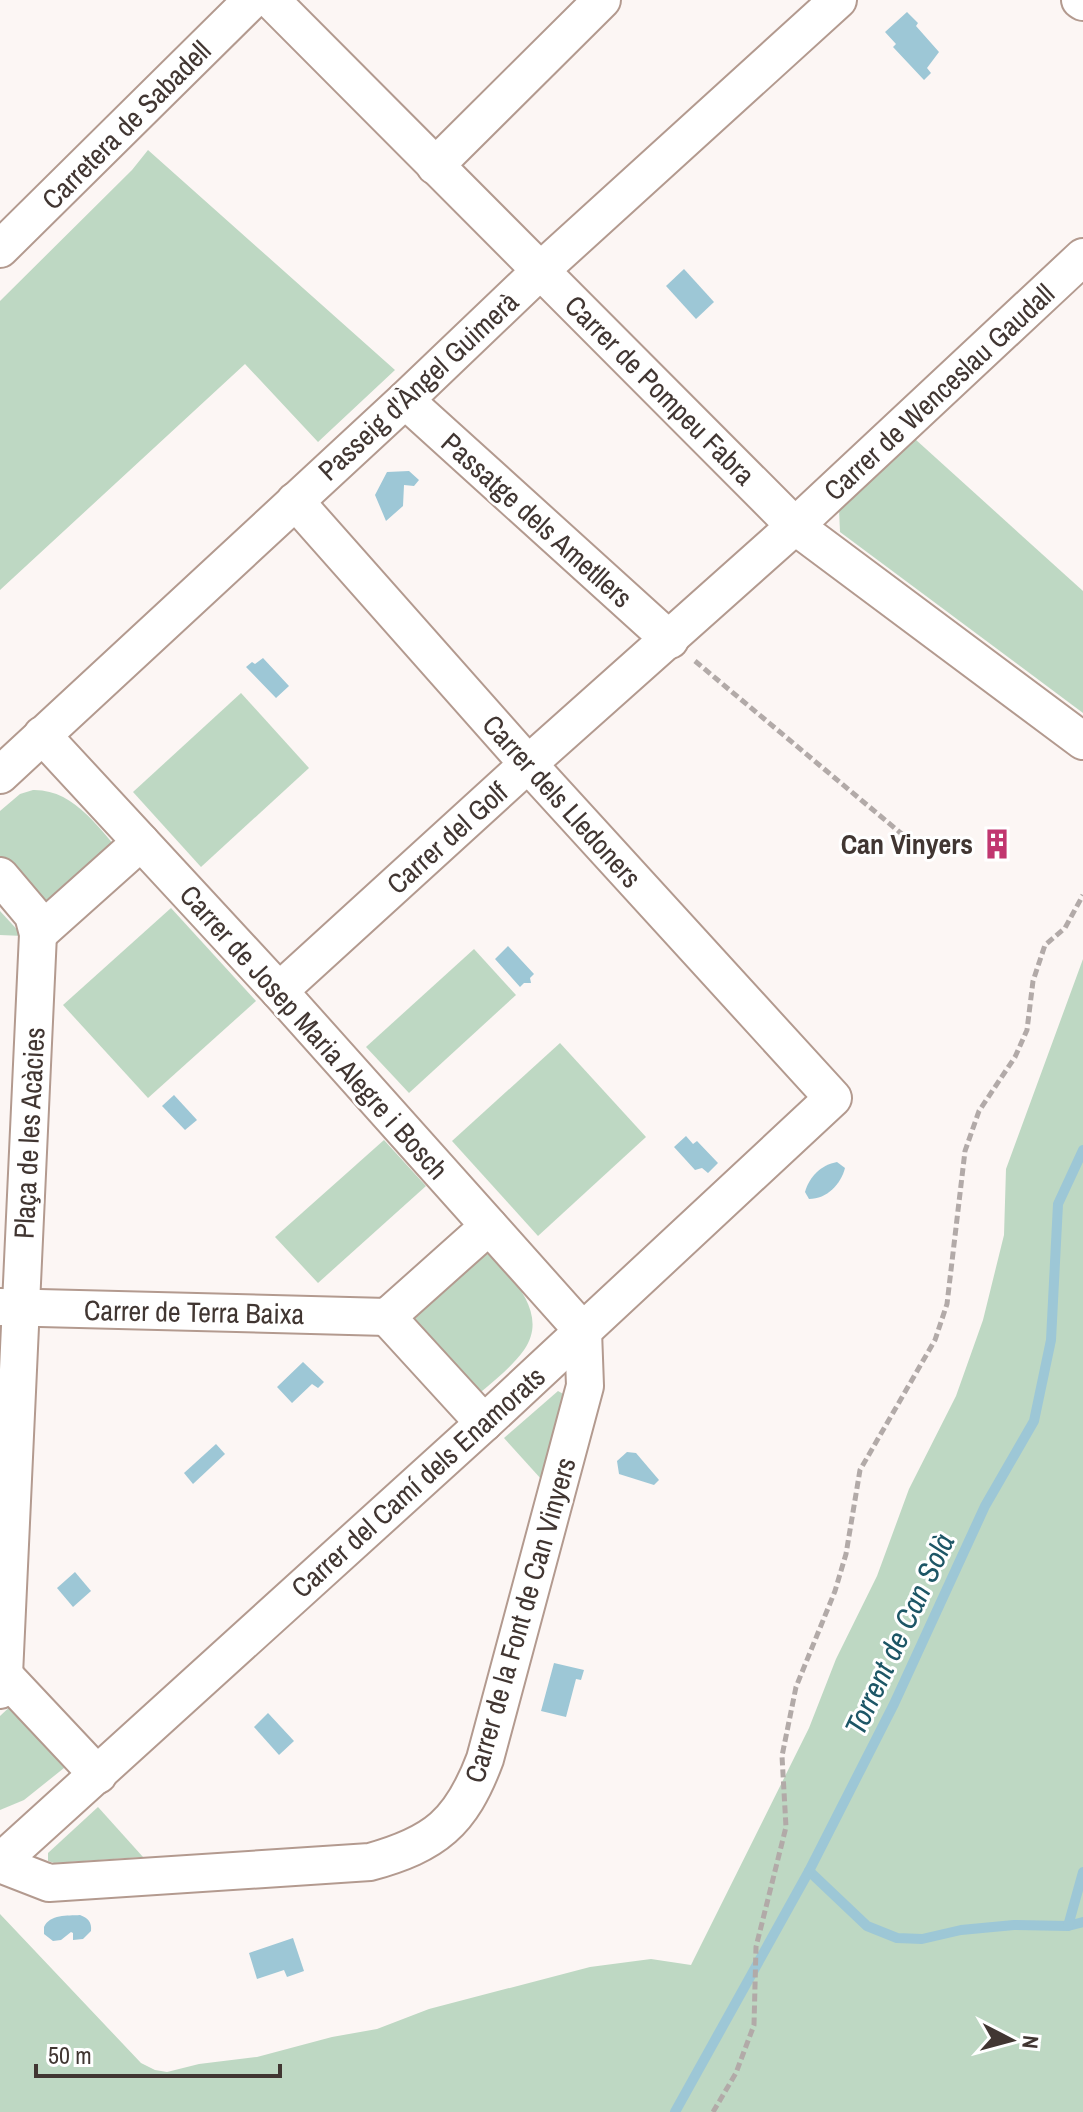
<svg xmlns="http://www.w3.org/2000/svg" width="1083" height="2112" viewBox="0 0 1083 2112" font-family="'Archivo Narrow',sans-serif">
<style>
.green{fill:#bed8c3}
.water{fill:#9dc7d6}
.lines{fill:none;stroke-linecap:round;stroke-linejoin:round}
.stream{stroke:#9dc7d6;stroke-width:10}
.street-casing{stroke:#b39a8f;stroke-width:40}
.path{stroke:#b2aaa8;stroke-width:5;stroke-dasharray:8 4;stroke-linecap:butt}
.street{stroke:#fff;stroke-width:36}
.labels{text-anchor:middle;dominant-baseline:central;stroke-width:6;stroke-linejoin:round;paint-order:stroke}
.street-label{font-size:28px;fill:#413632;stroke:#fff}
.poi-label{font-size:28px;font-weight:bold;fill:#413632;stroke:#fff;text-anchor:end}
.water-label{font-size:30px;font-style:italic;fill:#1d5666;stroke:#fff}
</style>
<rect width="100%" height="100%" fill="#fcf6f4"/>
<g class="green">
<path d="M 148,150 L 395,370 L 318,442 L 245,364 L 0,590 L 0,301 L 132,170 Z"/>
<path d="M 915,439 L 1083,591 L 1083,713 L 840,532 L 839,509 Z"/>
<path d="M 241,693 L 309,768 L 201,867 L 133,792 Z"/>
<path d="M 33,790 C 76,789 101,832 128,861 L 62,921 L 0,859 L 0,811 L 20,794 Z"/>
<path d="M 171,908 L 256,1001 L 148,1098 L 63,1005 Z"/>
<path d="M 0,911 L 23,936 L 0,935 Z"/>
<path d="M 474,949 L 516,995 L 409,1093 L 366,1047 Z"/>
<path d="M 1083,959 L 1083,2112 L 0,2112 L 0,1914 L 141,2063 L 155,2070 L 167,2072 L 199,2064 L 257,2057 L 332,2037 L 377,2029 L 429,2009 L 590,1967 L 651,1959 L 691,1965 L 809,1728 L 836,1659 L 877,1576 L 909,1489 L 956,1396 L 983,1320 L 1004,1235 L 1006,1169 Z"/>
<path d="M 560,1043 L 646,1137 L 538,1236 L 452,1141 Z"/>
<path d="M 384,1140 L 426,1186 L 318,1283 L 275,1237 Z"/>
<path d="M 467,1232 C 494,1261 555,1306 524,1350 C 508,1372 481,1391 460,1409 L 385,1327 L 385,1307 Z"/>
<path d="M 558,1391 L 565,1395 L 542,1480 L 504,1438 Z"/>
<path d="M 15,1702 L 84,1752 L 24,1800 L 0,1810 L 0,1716 Z"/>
<path d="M 98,1807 L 143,1857 L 54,1863 L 48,1861 L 48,1853 Z"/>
</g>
<g class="water">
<path d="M 907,12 L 918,23 L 916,26 L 939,52 L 927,68 L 931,73 L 924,80 L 893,47 L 896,44 L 885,32 Z"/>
<path d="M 684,269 L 714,302 L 696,319 L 666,286 Z"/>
<path d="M 409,471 L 419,480 L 414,486 L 404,485 L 403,506 L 386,521 L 375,495 L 387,472 Z"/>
<path d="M 263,658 L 289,686 L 276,698 L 246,667 L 252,662 L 255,664 Z"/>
<path d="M 508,946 L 534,974 L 530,978 L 531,983 L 524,983 L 520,987 L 495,959 Z"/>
<path d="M 174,1095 L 197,1120 L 185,1130 L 162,1106 Z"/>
<path d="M 686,1136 L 693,1144 L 697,1141 L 718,1163 L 708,1173 L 702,1168 L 695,1170 L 674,1147 Z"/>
<path d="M 837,1162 L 845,1168 C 841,1184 827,1199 809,1199 L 805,1192 C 809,1177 821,1165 837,1162 Z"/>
<path d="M 303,1362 L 324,1382 L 318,1388 L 312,1384 L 292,1403 L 277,1387 Z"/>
<path d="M 216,1444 L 225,1454 L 193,1484 L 184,1473 Z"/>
<path d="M 627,1452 L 636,1453 L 659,1480 L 654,1485 L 619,1474 L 617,1461 Z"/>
<path d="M 75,1572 L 91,1591 L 73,1607 L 57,1588 Z"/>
<path d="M 554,1663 L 584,1670 L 581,1680 L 576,1679 L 566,1717 L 541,1711 Z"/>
<path d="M 268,1713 L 294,1741 L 279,1755 L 254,1727 Z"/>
<path d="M 80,1915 C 88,1918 92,1922 91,1931 L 83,1939 L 73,1940 L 73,1933 L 71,1932 L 61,1940 L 53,1941 L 44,1934 L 44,1927 C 50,1914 67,1916 80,1915 Z"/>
<path d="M 293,1938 L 304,1971 L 287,1977 L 284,1970 L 257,1979 L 249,1953 Z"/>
</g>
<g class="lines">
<g class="stream">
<path d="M 809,1871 L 867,1926 L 897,1938 L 922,1939 L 961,1930 L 1014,1925 L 1068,1926 L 1083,1922"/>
<path d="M 1068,1926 L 1083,1872"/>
<path d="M 675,2112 L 809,1871 L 894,1704 L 985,1506 L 1034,1421 L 1051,1340 L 1058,1204 L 1083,1150"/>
</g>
<g class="street-casing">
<g id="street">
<path d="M 271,0 L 795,526 L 1083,741"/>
<path d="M 1080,0 L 1083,2"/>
<path d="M 435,166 L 602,0"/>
<path d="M 0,249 L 252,0"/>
<path d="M 405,400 L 670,640"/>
<path d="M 0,775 L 405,400 L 541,270 L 838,0"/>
<path d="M 0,876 L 33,915 L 38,934 L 4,1675 L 0,1690"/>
<path d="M 38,934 L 141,842"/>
<path d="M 279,991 L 528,764 L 795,526 L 1083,257"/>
<path d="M 0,1307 L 387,1317 L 489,1226"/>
<path d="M 387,1317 L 484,1423"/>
<path d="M 4,1675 L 98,1775"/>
<path d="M 0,1862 L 484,1423 L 833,1098 L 528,764 L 295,501"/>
<path d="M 0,1864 L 49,1883 L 370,1862 C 435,1844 461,1823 485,1759 L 585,1386 L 583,1331 L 279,991 L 42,735"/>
</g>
</g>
<g class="path">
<path d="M 695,661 L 909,840"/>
<path d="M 713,2112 L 736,2073 L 754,2025 L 756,1947 L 786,1827 L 782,1756 L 796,1687 L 835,1591 L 846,1554 L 860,1470 L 935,1340 L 947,1304 L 965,1151 L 979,1111 L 1015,1057 L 1027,1030 L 1033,981 L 1045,945 L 1065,928 L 1083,895"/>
</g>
<use href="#street" class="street"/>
</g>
<defs>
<g id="building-bare" transform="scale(2.4)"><path d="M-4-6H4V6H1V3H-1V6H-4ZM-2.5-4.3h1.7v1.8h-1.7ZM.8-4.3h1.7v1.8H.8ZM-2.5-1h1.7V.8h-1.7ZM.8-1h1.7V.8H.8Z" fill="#c13770" stroke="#fff" stroke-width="2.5" paint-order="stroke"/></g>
</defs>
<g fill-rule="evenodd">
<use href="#building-bare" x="997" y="844"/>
</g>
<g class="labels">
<g class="street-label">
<text transform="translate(126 125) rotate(-45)">Carretera de Sabadell</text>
<text transform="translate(418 386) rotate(-43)">Passeig d'Àngel Guimerà</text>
<text transform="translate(660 390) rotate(45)">Carrer de Pompeu Fabra</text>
<text transform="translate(939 392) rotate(-43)">Carrer de Wenceslau Gaudall</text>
<text transform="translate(537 520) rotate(42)">Passatge dels Ametllers</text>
<text transform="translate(562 801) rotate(48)">Carrer dels Lledoners</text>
<text transform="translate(447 838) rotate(-42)">Carrer del Golf</text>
<text transform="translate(314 1032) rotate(48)">Carrer de Josep Maria Alegre i Bosch</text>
<text transform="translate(29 1133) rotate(-87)">Plaça de les Acàcies</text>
<text transform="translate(194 1312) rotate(1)">Carrer de Terra Baixa</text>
<text transform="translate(418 1482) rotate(-42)">Carrer del Camí dels Enamorats</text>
<text transform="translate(520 1620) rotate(-74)">Carrer de la Font de Can Vinyers</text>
</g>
<g class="poi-label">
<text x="973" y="844">Can Vinyers</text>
</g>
<g class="water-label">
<text transform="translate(899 1634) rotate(-65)">Torrent de Can Solà</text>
</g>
</g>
<g transform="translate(1011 2040) rotate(96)" stroke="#ffffff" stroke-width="6" paint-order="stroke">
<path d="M0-6L14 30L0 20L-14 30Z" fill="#413632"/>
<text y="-12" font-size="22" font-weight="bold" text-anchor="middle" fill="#413632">N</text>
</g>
<path d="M36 2064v12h244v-12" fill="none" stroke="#413632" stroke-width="4"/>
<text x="48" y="2064" font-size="24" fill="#413632" stroke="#ffffff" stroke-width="6" paint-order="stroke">50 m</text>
</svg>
